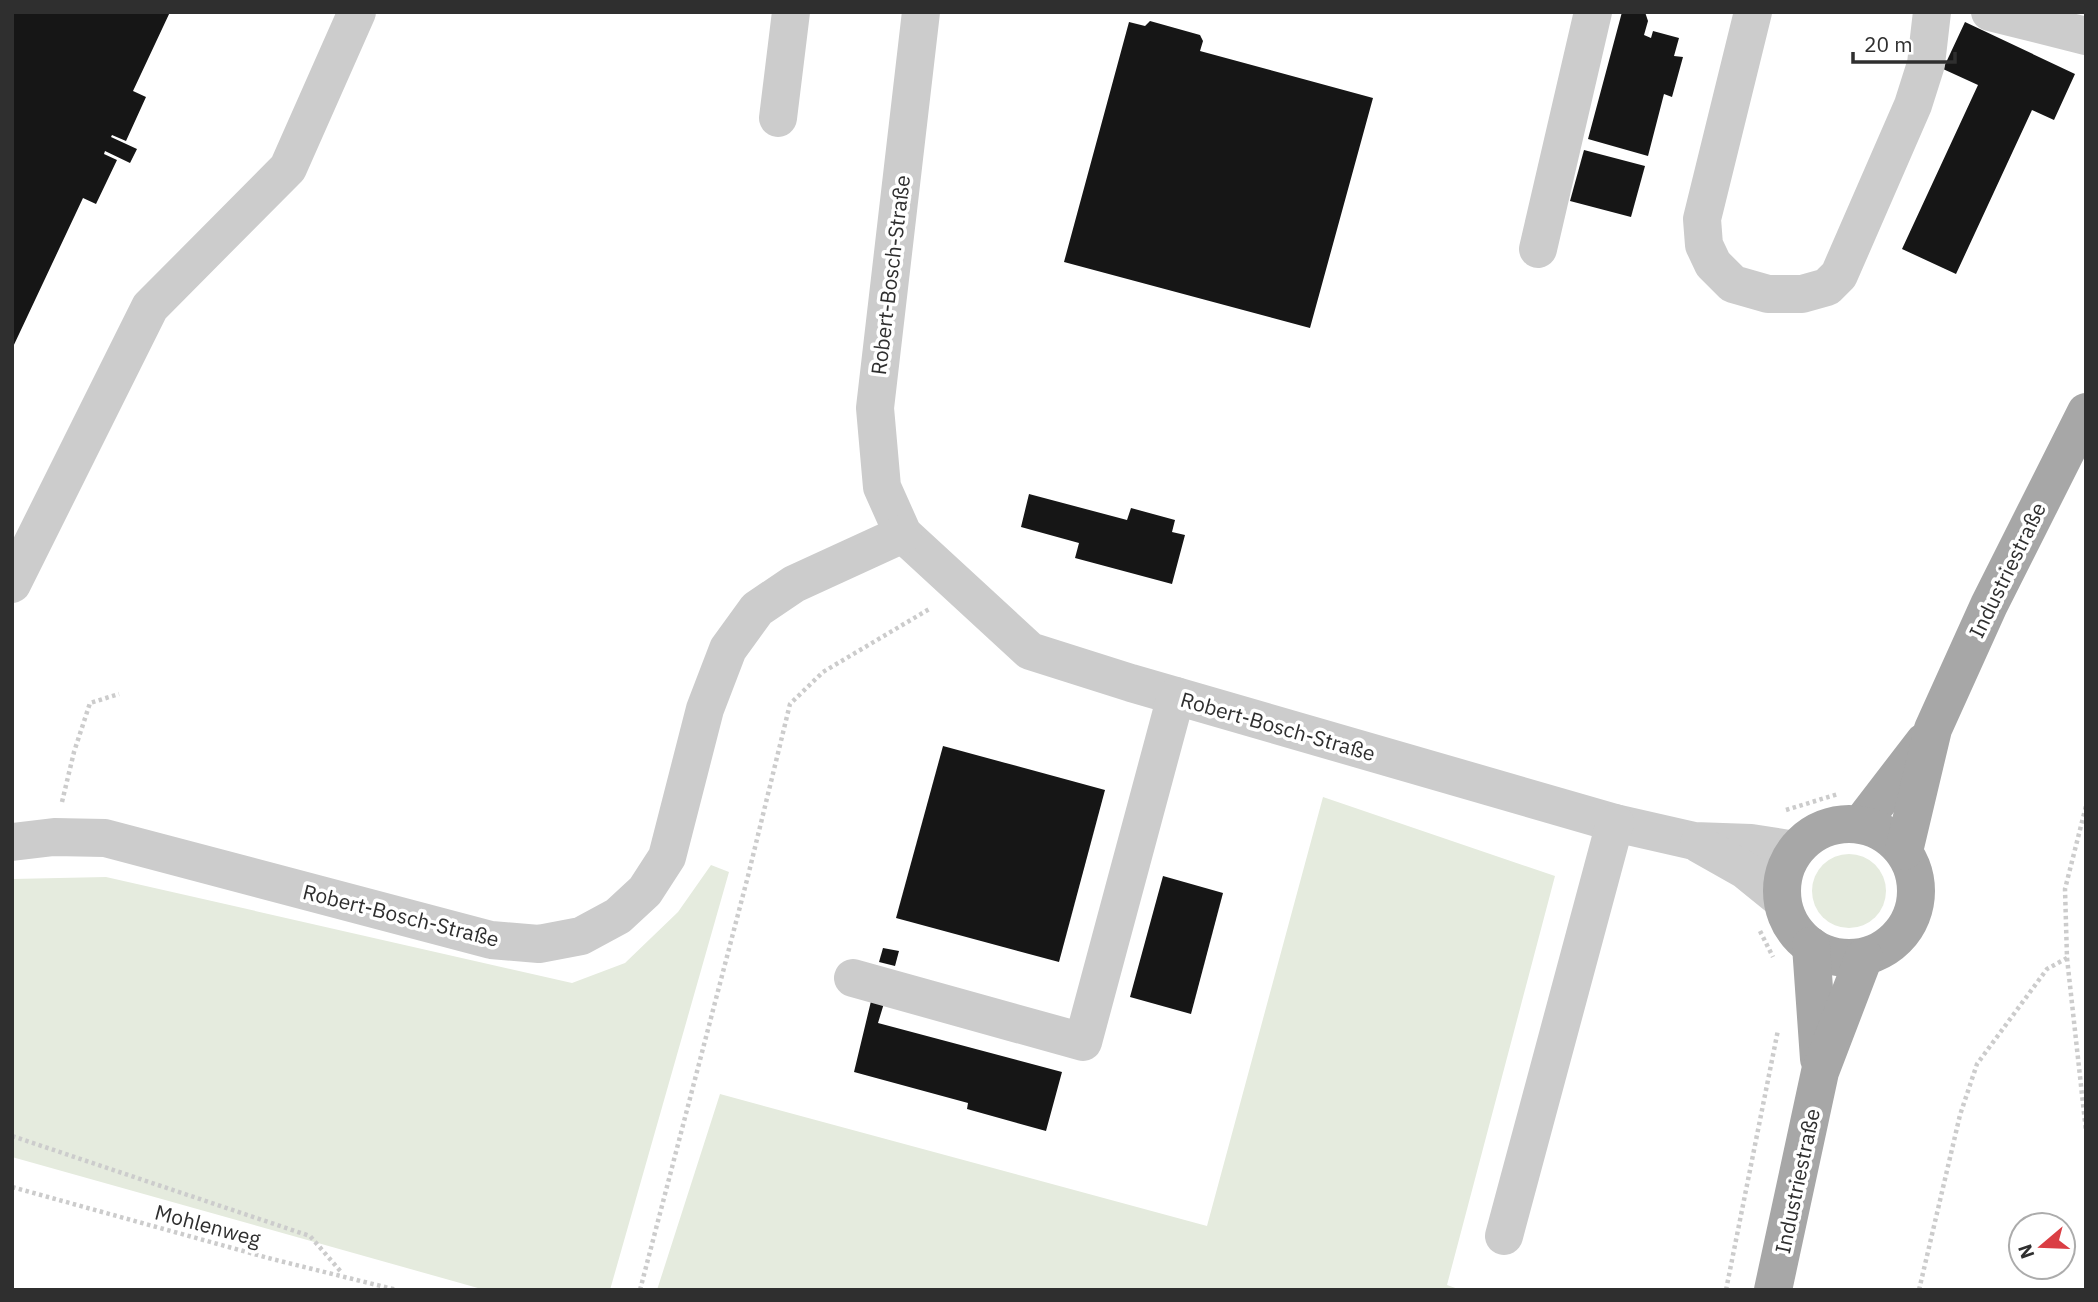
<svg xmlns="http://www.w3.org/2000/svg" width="2098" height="1302" viewBox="0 0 2098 1302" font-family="'IBM Plex Sans',sans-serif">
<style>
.green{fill:#e5ebde}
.building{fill:#161616}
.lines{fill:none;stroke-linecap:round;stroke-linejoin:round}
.path{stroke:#ccc;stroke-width:4.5;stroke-dasharray:3.5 3.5;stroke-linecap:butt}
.minor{stroke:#ccc;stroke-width:38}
.major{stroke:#a7a7a7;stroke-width:38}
.labels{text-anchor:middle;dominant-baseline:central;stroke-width:7;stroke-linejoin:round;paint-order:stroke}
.street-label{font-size:21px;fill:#2f2f2f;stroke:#fff}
</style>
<rect width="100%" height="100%" fill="#fff"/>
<g class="green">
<path d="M 1323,797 L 1555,876 L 1447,1285 L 1461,1290 L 657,1290 L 720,1094 L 1207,1226 Z"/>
<circle cx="1849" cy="891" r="37"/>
<path d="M 711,865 L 729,872 L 610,1290 L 485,1290 L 12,1157 L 12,879 L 106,877 L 572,983 L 625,963 L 678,912 Z"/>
</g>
<g class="building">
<path d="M 12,12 L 170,12 L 133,91 L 146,97 L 126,141 L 112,135 L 111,137 L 137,149 L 130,163 L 105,151 L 104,154 L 117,160 L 96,204 L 83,198 L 12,349 Z"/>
<path d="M 1622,12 L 1645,12 L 1648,21 L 1644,35 L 1651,38 L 1653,31 L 1679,38 L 1674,56 L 1683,57 L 1672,97 L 1664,94 L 1648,156 L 1588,139 Z"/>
<path d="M 1150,21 L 1200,35 L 1203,41 L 1200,51 L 1373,98 L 1310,328 L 1064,262 L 1129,22 L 1145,26 Z"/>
<path d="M 1965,22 L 2075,74 L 2054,120 L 2032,110 L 1956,274 L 1902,249 L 1978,85 L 1943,69 Z"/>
<path d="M 1584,150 L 1645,166 L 1631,217 L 1570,201 Z"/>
<path d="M 1029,494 L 1127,520 L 1131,508 L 1175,520 L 1172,532 L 1185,535 L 1172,584 L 1075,558 L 1079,543 L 1021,527 Z"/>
<path d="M 943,746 L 1105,790 L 1059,962 L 896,918 Z"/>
<path d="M 1163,876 L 1223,893 L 1191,1014 L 1130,997 Z"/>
<path d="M 883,948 L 899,951 L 895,966 L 879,962 Z"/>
<path d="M 872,997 L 885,1000 L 878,1023 L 1062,1072 L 1046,1131 L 967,1109 L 968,1103 L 854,1072 Z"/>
</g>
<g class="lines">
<g class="path">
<path d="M 62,802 L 74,752 L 90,703 L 119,694"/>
<path d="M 1786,810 L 1838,794"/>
<path d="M 1760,931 L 1773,957"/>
<path d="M 2067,958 L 2086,1131"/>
<path d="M 12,1136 L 310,1236 L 342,1273"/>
<path d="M 12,1187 L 272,1259 L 397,1290"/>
<path d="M 640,1290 L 748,876 L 790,704 L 823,672 L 931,608"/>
<path d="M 1726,1290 L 1778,1030"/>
<path d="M 1919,1290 L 1960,1115 L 1977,1064 L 2047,969 L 2067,958 L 2065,889 L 2086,806"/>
</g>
<g class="minor">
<path d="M 921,12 L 875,408 L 882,487 L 903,534 L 1030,651 L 1131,683 L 1615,823 L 1694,841 L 1751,843 L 1795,850"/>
<path d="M 1753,12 L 1702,219 L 1704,245 L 1713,264 L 1733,284 L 1768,294 L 1802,294 L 1827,287 L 1839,275 L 1913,105 L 1926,64 L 1932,12"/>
<path d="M 1990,12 L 2086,36"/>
<path d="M 778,118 L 791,12"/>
<path d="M 1538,249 L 1593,12"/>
<path d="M 12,584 L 150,307 L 288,168 L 357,12"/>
<path d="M 12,842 L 54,837 L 105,838 L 491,940 L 539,944 L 581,936 L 618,916 L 645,891 L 667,857 L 705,709 L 728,649 L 757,609 L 794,584 L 903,534"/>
<path d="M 1699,844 L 1745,870 L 1782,900"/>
<path d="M 853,978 L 1083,1042 L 1176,696"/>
<path d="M 1504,1236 L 1615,823"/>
</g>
<g class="major">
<path d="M 1861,824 L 1924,742"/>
<circle cx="1849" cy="891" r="67"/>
<path d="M 1904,851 L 1933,729 L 1989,605 L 2086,412"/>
<path d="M 1811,946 L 1819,1059"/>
<path d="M 1773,1290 L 1820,1072 L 1864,957"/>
</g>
</g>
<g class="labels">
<g class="street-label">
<text transform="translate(890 275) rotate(-83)">Robert-Bosch-Straße</text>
<text transform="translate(2007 570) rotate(-64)">Industriestraße</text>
<text transform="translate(1278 726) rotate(16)">Robert-Bosch-Straße</text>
<text transform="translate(401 915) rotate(14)">Robert-Bosch-Straße</text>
<text transform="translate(1797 1181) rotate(-78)">Industriestraße</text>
<text transform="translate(208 1225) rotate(15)">Mohlenweg</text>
</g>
</g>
<rect width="2098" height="1302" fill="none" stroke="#2f2f2f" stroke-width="28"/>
<g transform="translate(2042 1246) rotate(251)"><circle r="33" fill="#ffffff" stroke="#acacac" stroke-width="2"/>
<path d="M0-5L12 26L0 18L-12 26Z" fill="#da3e44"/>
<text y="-10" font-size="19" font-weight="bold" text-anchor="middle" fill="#2f2f2f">N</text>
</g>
<path d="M1853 52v10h102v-10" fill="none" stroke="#2f2f2f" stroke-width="3.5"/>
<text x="1864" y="52" font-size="21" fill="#2f2f2f" stroke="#ffffff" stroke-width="5" paint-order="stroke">20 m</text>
</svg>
